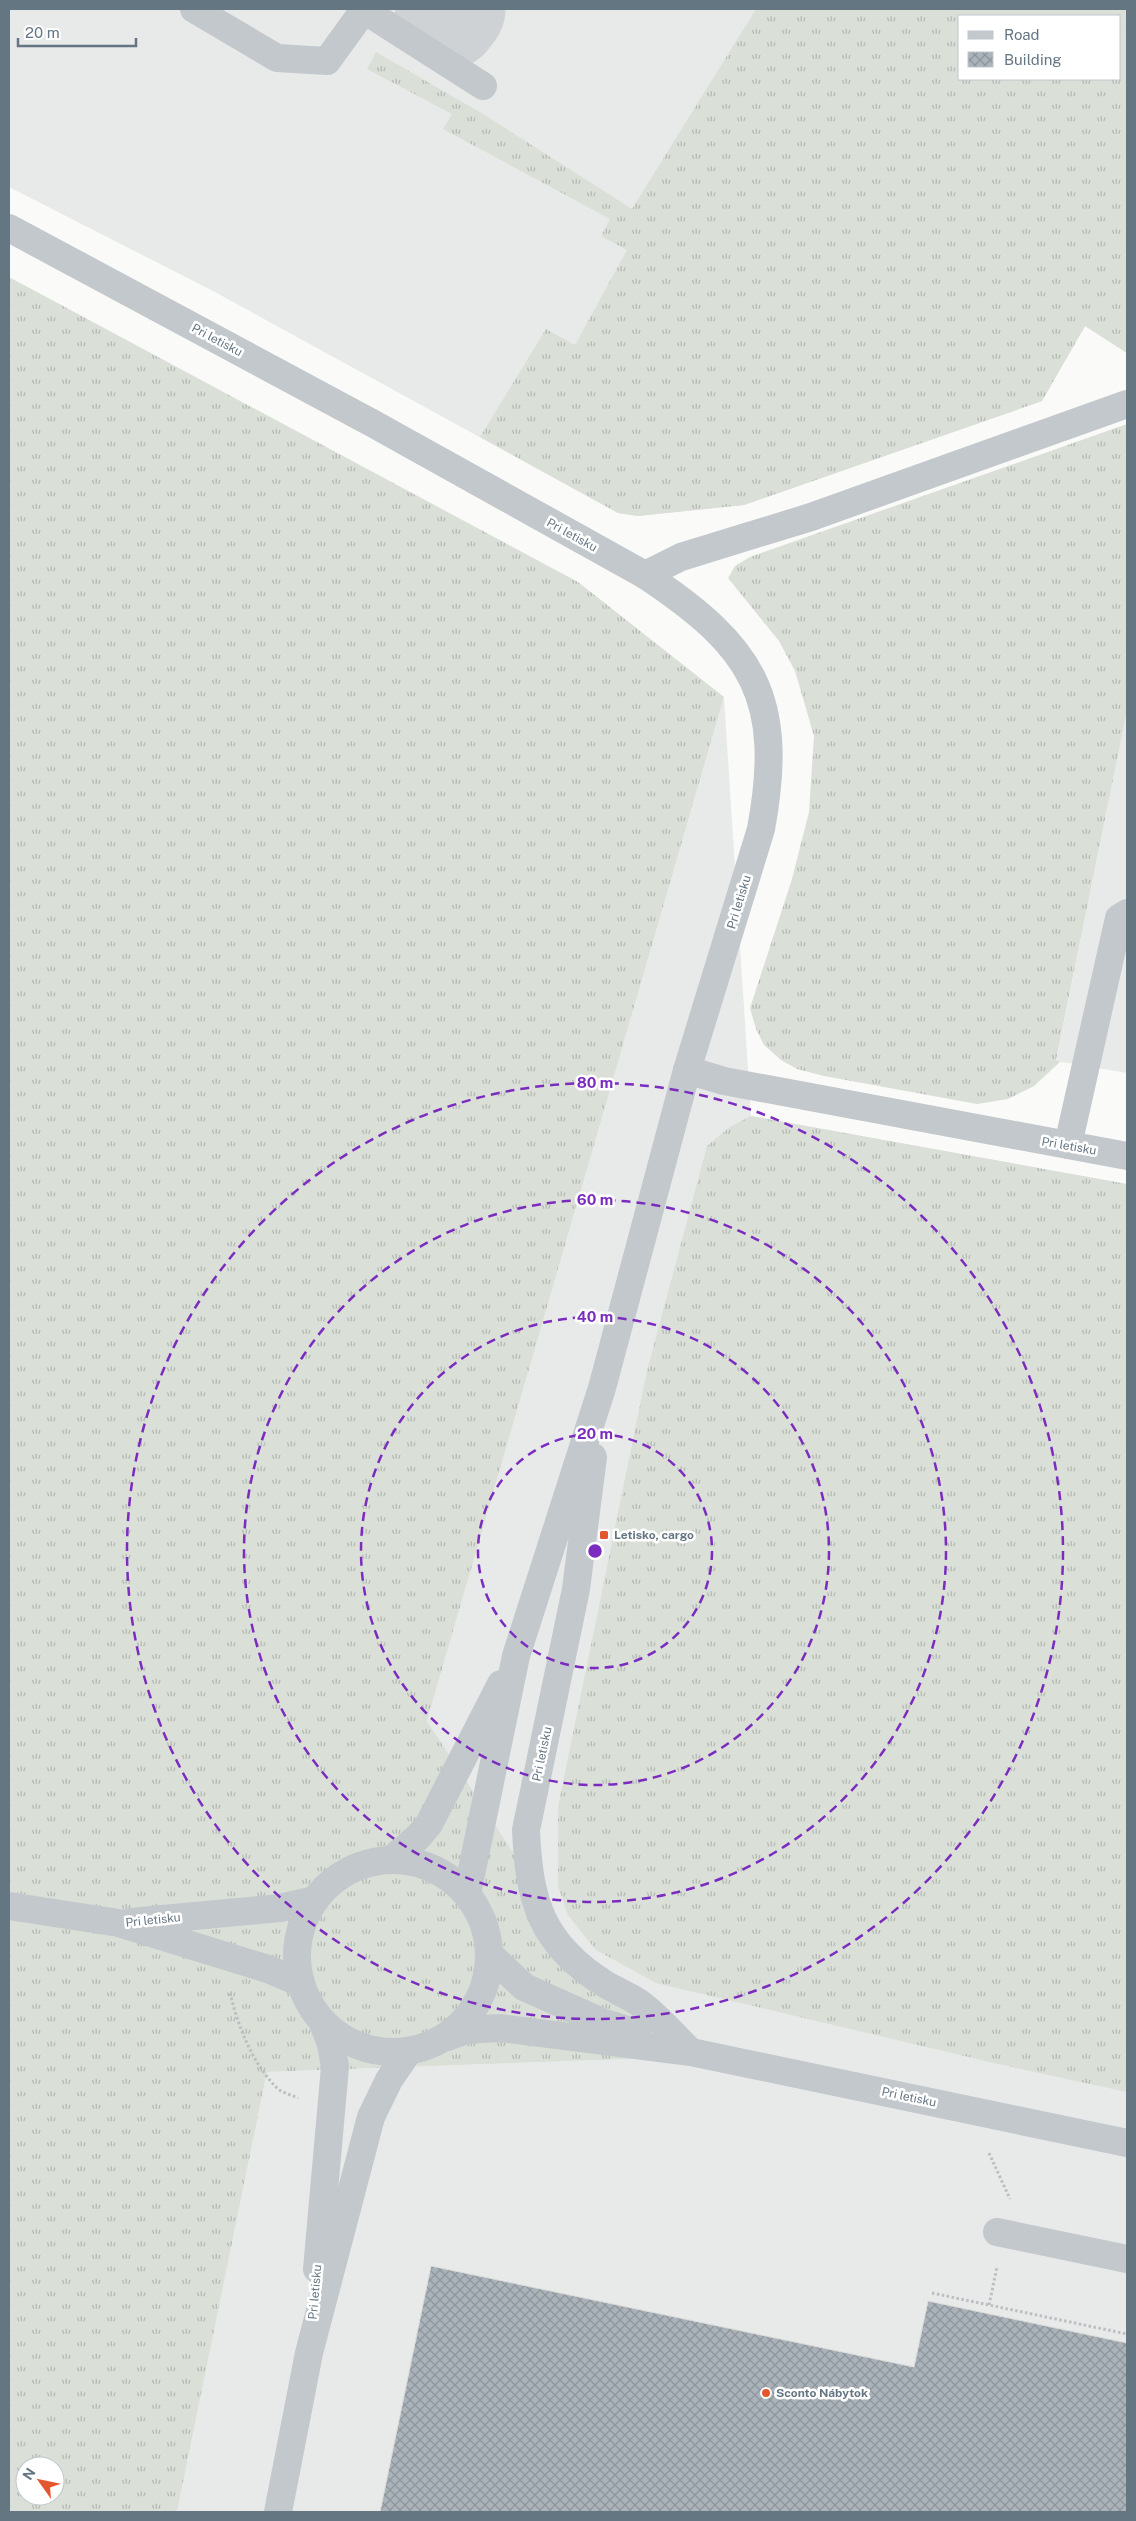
<svg xmlns="http://www.w3.org/2000/svg" width="1136" height="2521" viewBox="0 0 1136 2521" font-family="'Public Sans',sans-serif">
<style>
.built{fill:#e8e9e9;fill-rule:evenodd}
.grass{fill:url(#grass-tufts);fill-rule:evenodd}
.lines{fill:none;stroke-linecap:round;stroke-linejoin:round}
.taxiway{stroke:#ced2d4;stroke-width:105}
.building{fill:url(#building-cross-hatch);stroke:#dcdcda}
.path{stroke:#bbbfc2;stroke-width:3;stroke-dasharray:2.5 2.5;stroke-linecap:butt}
.minor{stroke:#c3c8cc;stroke-width:28}
.ring{fill:none;stroke:#7b2cbf;stroke-width:2.5;stroke-dasharray:9 6}
.poi-dot{fill:#e4572e;stroke:#fff;stroke-width:2}
.labels{text-anchor:middle;dominant-baseline:central;stroke-width:5;stroke-linejoin:round;paint-order:stroke}
.street-label{font-size:12px;fill:#657683;stroke:#fff}
.poi-label{font-size:12px;font-weight:bold;fill:#657683;stroke:#fff;text-anchor:start}
.centre{fill:#7b2cbf;stroke:#fff;stroke-width:2.5}
.ring-label{font-size:15px;text-anchor:middle;font-weight:bold;fill:#7b2cbf;stroke:#fff;stroke-width:5;stroke-linejoin:round;paint-order:stroke}
</style>
<defs>
<pattern id="grass-tufts" width="24" height="20" patternUnits="userSpaceOnUse" patternTransform="scale(1.25)"><rect width="24" height="20" fill="#dadfd7"/><path d="M3 7l-1-3M5 7V3M7 7l1-3M15 17l-1-3M17 17v-4M19 17l1-3" fill="none" stroke="#b4b9b4"/></pattern>
<pattern id="building-cross-hatch" width="8" height="8" patternUnits="userSpaceOnUse" patternTransform="scale(1.25)"><rect width="8" height="8" fill="#aab3b9"/><path d="M0 0l8 8M0 8l8-8" fill="none" stroke="#8e969c"/></pattern>
</defs>
<rect width="100%" height="100%" fill="#fafaf8"/>
<g class="built">
<path d="M 9,9 L 1127,9 L 1127,353 L 1085,326 L 1042,401 L 744,505 L 638,516 L 618,513 L 213,291 L 9,187 ZM 960,16 L 1120,16 L 1120,79 L 960,79 Z"/>
<path d="M 724,697 L 751,1116 L 1127,1184 L 1127,2512 L 177,2512 L 267,2072 L 682,2057 L 565,1931 L 427,1721 Z"/>
<path d="M 1127,711 L 1127,1073 L 1056,1061 Z"/>
</g>
<g class="grass">
<path d="M 756,9 L 1127,9 L 1127,353 L 1085,326 L 1042,401 L 744,505 L 638,516 L 618,513 L 480,437 L 546,329 L 575,345 L 627,250 L 601,236 L 610,219 L 443,129 L 452,114 L 367,69 L 376,52 L 483,114 L 632,209 ZM 960,16 L 1120,16 L 1120,79 L 960,79 Z"/>
<path d="M 9,277 L 578,582 L 724,697 L 427,1721 L 565,1931 L 683,2057 L 267,2072 L 177,2512 L 9,2512 ZM 25,2466 L 55,2466 L 55,2496 L 25,2496 Z"/>
<path d="M 1127,424 L 1127,711 L 1056,1060 L 1060,1062 L 1034,1086 L 1008,1099 L 977,1104 L 824,1076 L 797,1069 L 781,1060 L 764,1045 L 756,1029 L 750,1008 L 792,879 L 809,812 L 814,736 L 795,671 L 779,641 L 728,578 L 735,566 L 750,557 Z"/>
<path d="M 751,1116 L 1127,1184 L 1127,2092 L 998,2064 L 656,1983 L 596,1950 L 568,1915 L 558,1886 L 558,1807 L 647,1371 L 707,1146 L 730,1127 Z"/>
</g>
<g class="lines">
<path class="taxiway" d="M 447,17 L 453,9"/>
</g>
<path class="building" d="M 431,2266 L 914,2367 L 928,2301 L 1127,2343 L 1127,2512 L 380,2512 Z"/>
<g class="lines">
<g class="path">
<path d="M 230,1993 C 238,2026 252,2063 277,2088 C 282,2093 292,2095 298,2098"/>
<path d="M 989,2153 L 1010,2199"/>
<path d="M 932,2293 L 1127,2334"/>
<path d="M 989,2305 L 997,2267"/>
</g>
<g class="minor">
<path d="M 194,9 L 277,58 L 327,61 L 364,10 L 483,86"/>
<path d="M 9,228 L 372,423 L 645,575 C 754,647 785,698 761,829 L 687,1070 L 602,1388 L 516,1656 L 467,1894"/>
<path d="M 645,575 L 681,557 L 811,517 L 1127,404"/>
<path d="M 687,1070 L 724,1081 L 1127,1156"/>
<path d="M 1068,1145 L 1119,918 L 1127,913"/>
<path d="M 593,1457 L 576,1589 L 526,1830 C 529,1901 541,1944 605,1984 C 615,1990 627,1995 638,2002 C 657,2015 674,2036 691,2052"/>
<circle cx="393" cy="1956" r="96"/>
<path d="M 391,1860 L 418,1837 L 429,1824 L 501,1684"/>
<path d="M 9,1906 L 119,1923 L 268,1969 L 301,1983"/>
<path d="M 131,1922 L 280,1908 L 315,1900"/>
<path d="M 490,1955 L 524,1987 L 602,2022 L 637,2033"/>
<path d="M 447,2037 L 466,2030 L 500,2028 L 691,2052 L 1127,2143"/>
<path d="M 997,2232 L 1127,2259"/>
<path d="M 317,2269 L 335,2067 L 331,2044 L 323,2023"/>
<path d="M 278,2512 L 309,2353 L 371,2117 L 389,2080 L 408,2052"/>
</g>
</g>
<g class="ring">
<circle cx="595" cy="1551" r="117"/>
<circle cx="595" cy="1551" r="234"/>
<circle cx="595" cy="1551" r="351"/>
<circle cx="595" cy="1551" r="468"/>
</g>
<g class="poi-dot">
<rect x="599" y="1530" width="10" height="10" rx="2.5"/>
<circle cx="766" cy="2393" r="5"/>
</g>
<g class="labels">
<g class="street-label">
<text transform="translate(217 340) rotate(28)">Pri letisku</text>
<text transform="translate(572 535) rotate(29)">Pri letisku</text>
<text transform="translate(739 902) rotate(-73)">Pri letisku</text>
<text transform="translate(1069 1146) rotate(10)">Pri letisku</text>
<text transform="translate(542 1754) rotate(-78)">Pri letisku</text>
<text transform="translate(153 1920) rotate(-6)">Pri letisku</text>
<text transform="translate(909 2097) rotate(12)">Pri letisku</text>
<text transform="translate(315 2292) rotate(-85)">Pri letisku</text>
</g>
<g class="poi-label">
<text x="614" y="1535">Letisko, cargo</text>
<text x="776" y="2393">Sconto Nábytok</text>
</g>
</g>
<circle cx="595" cy="1551" r="8" class="centre"/>
<g class="ring-label">
<text x="595" y="1088">80 m</text>
<text x="595" y="1205">60 m</text>
<text x="595" y="1322">40 m</text>
<text x="595" y="1439">20 m</text>
</g>
<rect width="1136" height="2521" fill="none" stroke="#657683" stroke-width="20"/>
<rect x="958" y="15" width="162" height="65" fill="#ffffff" stroke="#c1c8cd"/>
<rect x="968" y="31" width="25" height="8" fill="#c3c8cc" stroke="#c1c8cd"/>
<text x="1004" y="40" font-size="15" fill="#657683">Road</text>
<rect x="968" y="52" width="25" height="15" fill="url(#building-cross-hatch)" stroke="#c1c8cd"/>
<text x="1004" y="65" font-size="15" fill="#657683">Building</text>
<g transform="translate(40 2481) rotate(303)"><circle r="24" fill="#ffffff" stroke="#c1c8cd"/>
<path d="M0-4L9 19L0 12L-9 19Z" fill="#e4572e"/>
<text y="-8" font-size="14" font-weight="bold" text-anchor="middle" fill="#657683">N</text>
</g>
<path d="M18 38v8h118v-8" fill="none" stroke="#657683" stroke-width="2.5"/>
<text x="25" y="38" font-size="15" fill="#657683" stroke="#ffffff" stroke-width="4" paint-order="stroke">20 m</text>
</svg>
